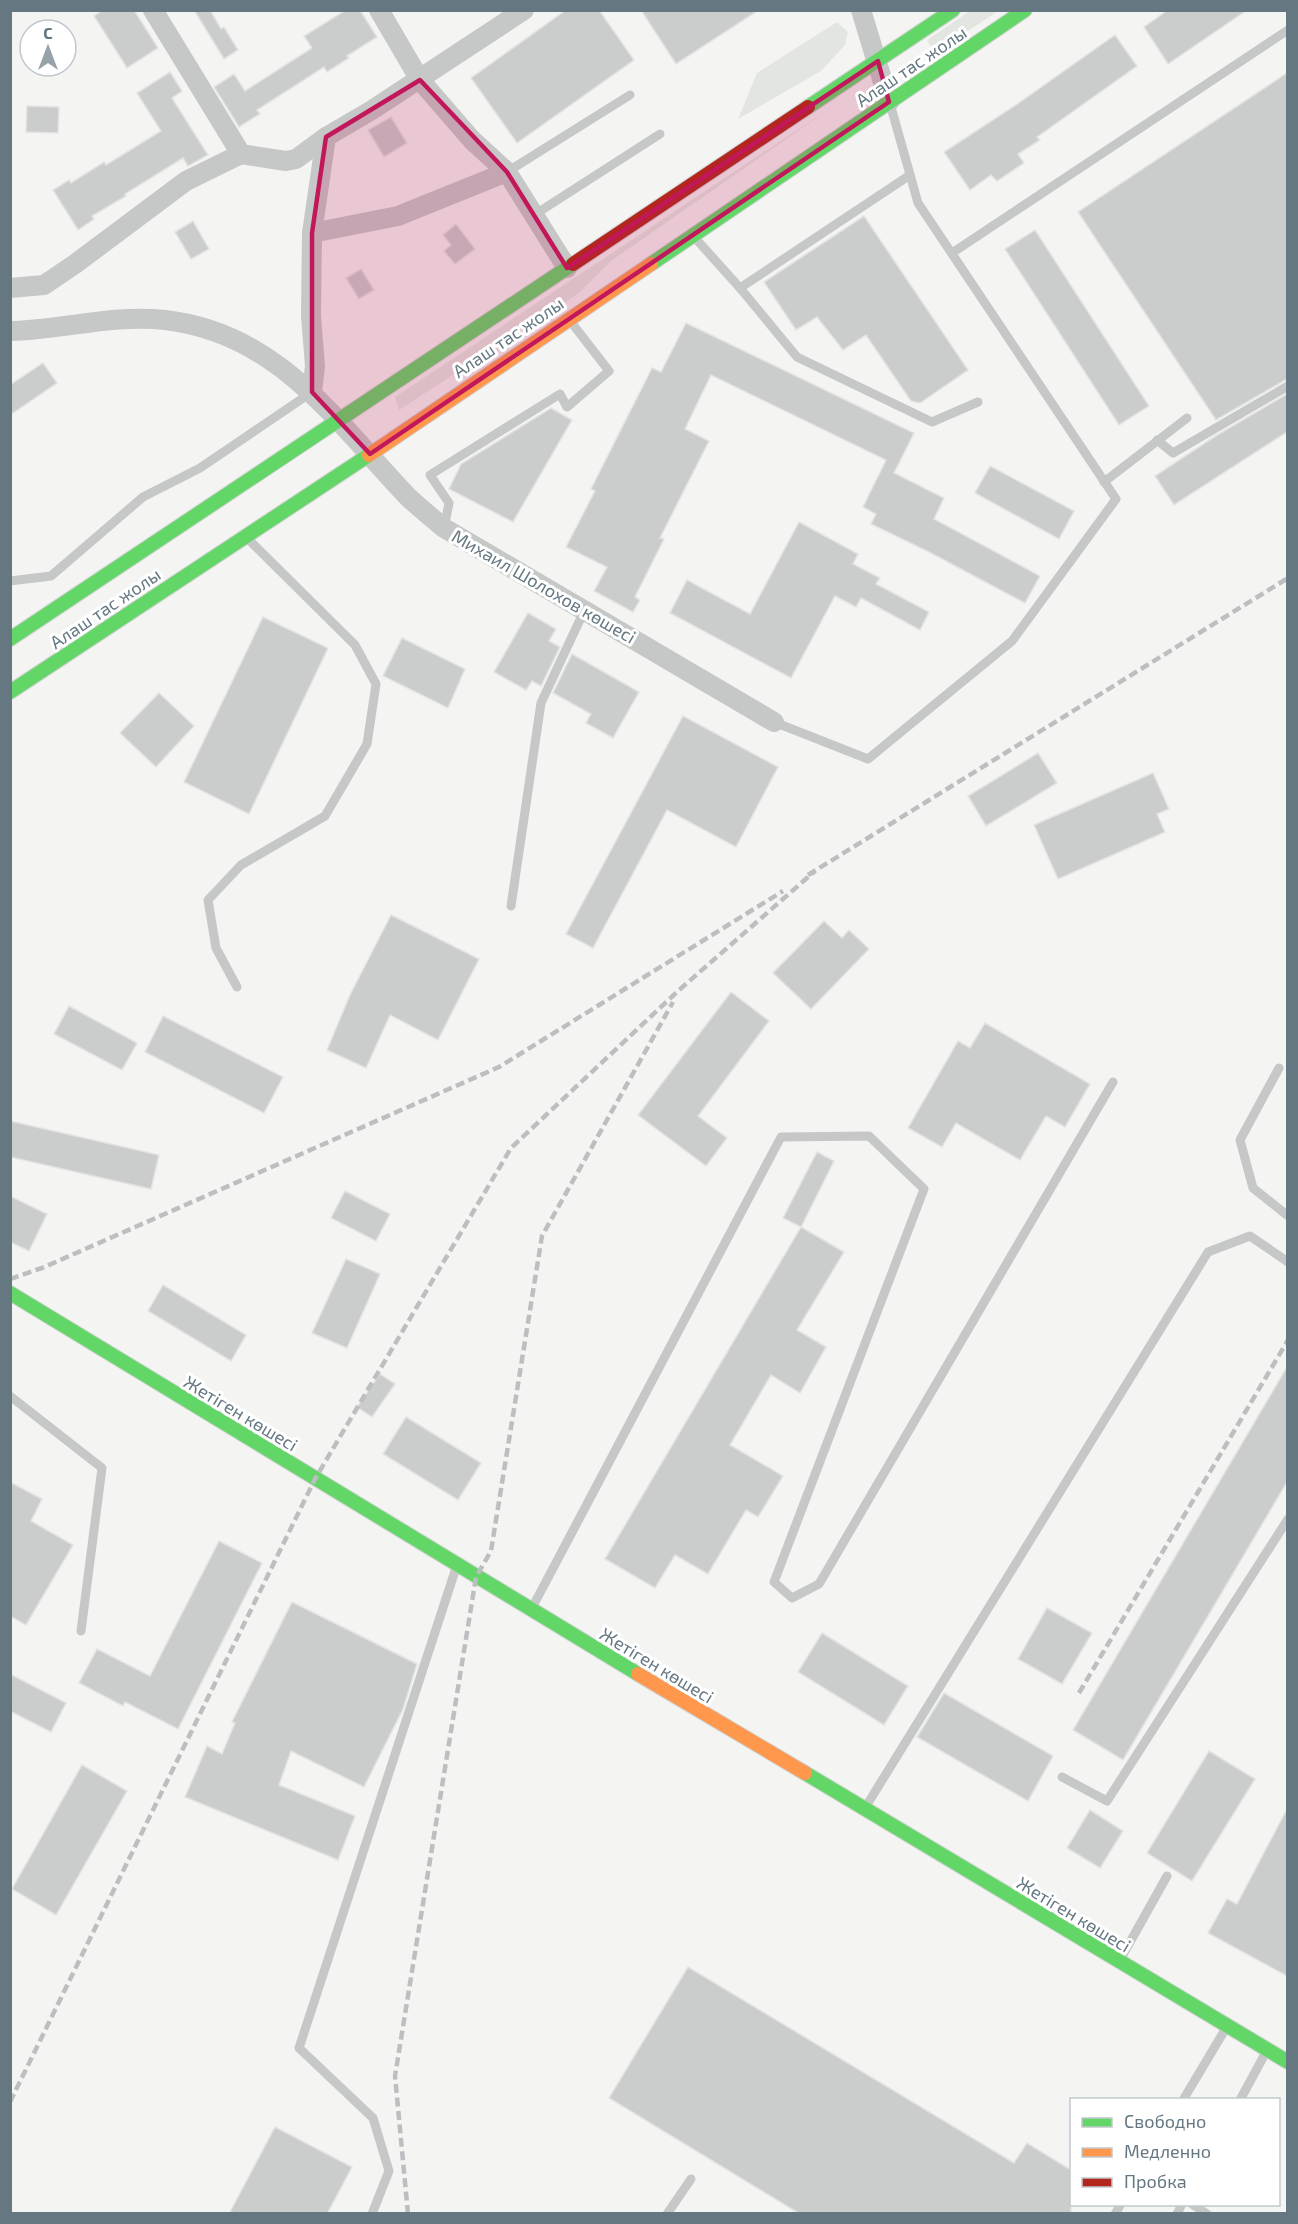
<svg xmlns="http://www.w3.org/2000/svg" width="1298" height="2224" viewBox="0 0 1298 2224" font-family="'Exo 2',sans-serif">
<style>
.green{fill:#e3e6e0}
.building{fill:#cbcccc;stroke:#e3e3e2;stroke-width:1.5}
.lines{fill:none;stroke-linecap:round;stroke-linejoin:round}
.fast-casing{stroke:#d0d2d2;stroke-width:16}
.slow-casing{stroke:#d0d2d2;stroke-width:16}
.jam-casing{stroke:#d0d2d2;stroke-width:16}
.lane{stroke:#c6c8c8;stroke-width:9}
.street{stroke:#c6c8c8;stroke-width:20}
.fast{stroke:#63d668;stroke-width:14}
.slow{stroke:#ff974d;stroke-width:14}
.jam{stroke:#b3261e;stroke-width:14}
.rail{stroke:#bcbebf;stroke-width:4.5;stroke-dasharray:9 4.5;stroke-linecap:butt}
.marked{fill:#c2185b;fill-opacity:0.2;stroke:#c2185b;stroke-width:4.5;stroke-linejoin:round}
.labels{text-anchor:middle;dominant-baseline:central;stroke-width:6;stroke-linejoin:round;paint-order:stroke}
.street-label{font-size:18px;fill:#657882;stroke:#fff}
</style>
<rect width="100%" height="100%" fill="#f4f4f2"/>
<g class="green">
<path d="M 970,11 L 998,11 L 935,53 L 927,40 Z"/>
<path d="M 837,22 L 848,32 L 845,45 L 821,71 L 738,119 L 757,73 Z"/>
<path d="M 835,105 L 611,261 L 579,293 L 399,410 L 395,397 Z"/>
</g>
<g class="building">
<path d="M 103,10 L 134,10 L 158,48 L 127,68 L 94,16 Z"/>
<path d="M 194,10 L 210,10 L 221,29 L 224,27 L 238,50 L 224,59 Z"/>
<path d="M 346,10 L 360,10 L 377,37 L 347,56 L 349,58 L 327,72 L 324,67 L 257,110 L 260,114 L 239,127 L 214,87 L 234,74 L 245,91 L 312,48 L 304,36 Z"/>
<path d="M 566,10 L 599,10 L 634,60 L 517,143 L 471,78 Z"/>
<path d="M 641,10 L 759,10 L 676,64 Z"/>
<path d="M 1168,10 L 1247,10 L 1168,64 L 1144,27 Z"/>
<path d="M 1115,35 L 1137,66 L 1037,137 L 1040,140 L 1018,154 L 1024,163 L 997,181 L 991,175 L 970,190 L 944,152 L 1016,105 Z"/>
<path d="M 170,72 L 182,91 L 172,98 L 208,155 L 188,166 L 183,158 L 125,194 L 126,196 L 92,216 L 94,219 L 78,230 L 53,190 L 69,180 L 71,183 L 104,162 L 106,165 L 161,131 L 137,93 Z"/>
<path d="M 1287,73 L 1287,379 L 1216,420 L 1078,212 Z"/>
<path d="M 27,106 L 59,107 L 58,133 L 26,132 Z"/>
<path d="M 391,117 L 407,143 L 384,157 L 368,130 Z"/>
<path d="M 864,216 L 968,370 L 920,403 L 911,401 L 866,335 L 843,350 L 817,317 L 796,330 L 764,282 Z"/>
<path d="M 193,221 L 209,249 L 191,259 L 175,232 Z"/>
<path d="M 456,224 L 475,249 L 455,264 L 444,251 L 451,245 L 443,235 Z"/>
<path d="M 1035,230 L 1149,406 L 1119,425 L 1005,249 Z"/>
<path d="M 361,269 L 374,290 L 359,299 L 346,278 Z"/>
<path d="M 686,323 L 914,433 L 894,473 L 944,498 L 934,519 L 1040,576 L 1025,603 L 929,552 L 871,524 L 876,514 L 863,507 L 886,460 L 711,375 L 685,429 L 709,441 L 660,538 L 664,539 L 635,597 L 640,600 L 633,612 L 594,591 L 607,567 L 566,547 L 595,491 L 591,489 L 652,368 L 661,372 Z"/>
<path d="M 43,363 L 57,383 L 10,415 L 10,385 Z"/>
<path d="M 1287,394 L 1287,432 L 1174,505 L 1155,476 L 1217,435 Z"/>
<path d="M 551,408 L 572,420 L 513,522 L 449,489 L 461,464 Z"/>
<path d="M 990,466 L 1074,511 L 1059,539 L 975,493 Z"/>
<path d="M 799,522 L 858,554 L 853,564 L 880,578 L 876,584 L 929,612 L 920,630 L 861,598 L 856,607 L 835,596 L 791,678 L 670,613 L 687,580 L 750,614 Z"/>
<path d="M 528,613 L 556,629 L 549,641 L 560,647 L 541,686 L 532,681 L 526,690 L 494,672 Z"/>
<path d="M 263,617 L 328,648 L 249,814 L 184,782 Z"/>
<path d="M 402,638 L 465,669 L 448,708 L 383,676 Z"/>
<path d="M 572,654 L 639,692 L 613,738 L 586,723 L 591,714 L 553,693 Z"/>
<path d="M 159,693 L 194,726 L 156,767 L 120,733 Z"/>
<path d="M 683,716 L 778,767 L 736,847 L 667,810 L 593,948 L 566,934 Z"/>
<path d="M 1038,753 L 1057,783 L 986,826 L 968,796 Z"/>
<path d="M 1153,773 L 1169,809 L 1157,814 L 1165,832 L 1058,879 L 1034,825 Z"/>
<path d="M 391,915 L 479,959 L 438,1040 L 390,1015 L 366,1068 L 327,1050 L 350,995 Z"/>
<path d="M 824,921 L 842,938 L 849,930 L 869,949 L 811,1009 L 773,973 Z"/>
<path d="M 731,992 L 769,1021 L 698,1116 L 727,1138 L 706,1166 L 638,1115 Z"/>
<path d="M 69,1006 L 137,1043 L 122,1070 L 54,1034 Z"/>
<path d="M 163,1016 L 283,1077 L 264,1113 L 145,1052 Z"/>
<path d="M 985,1023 L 1090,1084 L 1065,1127 L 1046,1116 L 1020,1160 L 956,1123 L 942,1147 L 908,1128 L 958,1041 L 970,1048 Z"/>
<path d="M 10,1121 L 159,1155 L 151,1189 L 10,1157 Z"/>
<path d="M 817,1152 L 834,1161 L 801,1227 L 783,1218 Z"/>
<path d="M 345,1191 L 390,1214 L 376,1241 L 331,1218 Z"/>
<path d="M 10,1196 L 47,1214 L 29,1251 L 10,1242 Z"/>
<path d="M 801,1227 L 844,1252 L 797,1330 L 826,1347 L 800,1393 L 771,1375 L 730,1445 L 783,1476 L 758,1517 L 746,1510 L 708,1574 L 675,1555 L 655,1588 L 605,1559 Z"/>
<path d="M 346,1259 L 380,1274 L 347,1348 L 312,1333 Z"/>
<path d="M 163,1285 L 246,1335 L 231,1361 L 148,1311 Z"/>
<path d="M 1287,1367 L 1287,1482 L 1123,1760 L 1073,1730 Z"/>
<path d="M 380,1374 L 395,1384 L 372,1417 L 357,1407 Z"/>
<path d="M 406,1417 L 481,1463 L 458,1500 L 383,1454 Z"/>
<path d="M 10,1482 L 42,1499 L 31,1521 L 73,1545 L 26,1625 L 10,1616 Z"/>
<path d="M 219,1541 L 262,1563 L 178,1729 L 125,1702 L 123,1706 L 79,1683 L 97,1649 L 150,1676 Z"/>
<path d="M 292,1602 L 417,1664 L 403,1709 L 364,1787 L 291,1751 L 279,1785 L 355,1816 L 338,1860 L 185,1797 L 207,1746 L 222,1754 L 235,1723 L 232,1722 Z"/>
<path d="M 1047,1608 L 1092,1633 L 1062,1684 L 1018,1659 Z"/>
<path d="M 822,1633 L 908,1686 L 884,1725 L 798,1672 Z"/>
<path d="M 10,1674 L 66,1703 L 51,1732 L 10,1711 Z"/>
<path d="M 944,1693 L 1053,1756 L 1028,1801 L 917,1737 Z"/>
<path d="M 1209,1751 L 1255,1779 L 1192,1881 L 1147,1853 Z"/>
<path d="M 82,1765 L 127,1791 L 56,1915 L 12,1889 Z"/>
<path d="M 1287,1809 L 1287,1976 L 1208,1933 L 1227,1899 L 1237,1904 Z"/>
<path d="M 1090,1810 L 1123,1831 L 1100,1868 L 1067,1848 Z"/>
<path d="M 688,1967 L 1014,2163 L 1027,2143 L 1071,2170 L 1071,2214 L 800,2214 L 609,2098 Z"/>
<path d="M 275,2127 L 352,2167 L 327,2214 L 229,2214 Z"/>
</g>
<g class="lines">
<g class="fast-casing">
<g id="fast">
<path d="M 808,107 L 953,10"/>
<path d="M 651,264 L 1025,10"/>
<path d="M 10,639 L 573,264"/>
<path d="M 10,692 L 369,455"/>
<path d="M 10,1293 L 638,1674"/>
<path d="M 805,1773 L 1288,2062"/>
</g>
</g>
<g class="slow-casing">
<g id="slow">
<path d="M 369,455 L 651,264"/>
<path d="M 638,1674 L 805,1773"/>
</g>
</g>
<g class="jam-casing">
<path id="jam" d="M 573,264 L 808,107"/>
</g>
<g class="lane">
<path d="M 507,172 L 630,95"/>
<path d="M 910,175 L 740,288 L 797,357 L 932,422 L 978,402"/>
<path d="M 534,215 L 660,134"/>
<path d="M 696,239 L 740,288"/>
<path d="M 952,253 L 1288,30"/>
<path d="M 1157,440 L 1173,453 L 1288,386"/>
<path d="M 1104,482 L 1187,418"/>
<path d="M 444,528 L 449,503 L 430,475 L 560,394 L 567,407 L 609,371 L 571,322"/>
<path d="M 10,581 L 51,576 L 143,497 L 200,468 L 312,392"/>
<path d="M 774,722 L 868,759 L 1012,641 L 1116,499 L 918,203 L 891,107"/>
<path d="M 511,906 L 541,703 L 585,609"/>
<path d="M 237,987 L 216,948 L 208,900 L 241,865 L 325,816 L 367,744 L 376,684 L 355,645 L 248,539"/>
<path d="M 1279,1068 L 1240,1140 L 1253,1188 L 1288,1216"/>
<path d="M 10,1396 L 102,1468 L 81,1631"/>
<path d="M 532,1608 L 781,1137 L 869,1136 L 924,1189 L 774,1582 L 792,1598 L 819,1584 L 1113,1082"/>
<path d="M 1062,1777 L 1107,1801 L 1288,1519"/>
<path d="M 865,1808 L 1208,1252 L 1250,1236 L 1288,1262"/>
<path d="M 1120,1960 L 1167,1876"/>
<path d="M 1183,2100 L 1226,2028"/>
<path d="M 1240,2100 L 1266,2052"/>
<path d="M 1192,2204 L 1207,2214"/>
<path d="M 372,2214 L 389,2171 L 373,2118 L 299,2048 L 456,1568"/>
<path d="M 667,2214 L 691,2179"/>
<path d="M 1115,2214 L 1121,2204"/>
<path d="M 1177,2214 L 1182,2204"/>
</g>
<g class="street">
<path d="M 153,10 L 241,154 L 286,161 L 296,159 L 326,137"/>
<path d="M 379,10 L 420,80 L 472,140 L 507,172 L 567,268"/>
<path d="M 861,10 L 889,102"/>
<path d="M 312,233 L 398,216 L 507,172"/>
<path d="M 10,288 L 44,285 L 75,264 L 186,181 L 241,154"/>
<path d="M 10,331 C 62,330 113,314 165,320 C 279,333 336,422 409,498 C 420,508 432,518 444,528 L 774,722"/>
<path d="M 312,392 L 315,366 L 311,316 L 312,233 L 326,137 L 372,110 L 524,10"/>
</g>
<use href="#fast" class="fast"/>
<use href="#slow" class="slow"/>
<use href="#jam" class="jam"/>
<g class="rail">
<path d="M 808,875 L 1288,578"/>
<path d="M 10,1279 L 42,1268 L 499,1067 L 783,891"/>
<path d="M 1079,1693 L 1288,1340"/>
<path d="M 10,2102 L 315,1479 L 511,1148 L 678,991 L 815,871"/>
<path d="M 408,2214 L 395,2076 L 476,1577 L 491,1551 L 542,1236 L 673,1002"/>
</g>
</g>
<path class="marked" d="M 878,61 L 889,102 L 370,454 L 312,392 L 312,233 L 326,137 L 420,80 L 507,172 L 567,268 Z"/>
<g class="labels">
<g class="street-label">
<text transform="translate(911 66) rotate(-34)">Алаш тас жолы</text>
<text transform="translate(508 337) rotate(-34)">Алаш тас жолы</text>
<text transform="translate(544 586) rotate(30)">Михаил Шолохов көшесі</text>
<text transform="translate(105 608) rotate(-34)">Алаш тас жолы</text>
<text transform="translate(241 1413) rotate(31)">Жетіген көшесі</text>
<text transform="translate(657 1665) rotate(31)">Жетіген көшесі</text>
<text transform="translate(1074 1914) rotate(31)">Жетіген көшесі</text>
</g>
</g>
<rect width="1298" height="2224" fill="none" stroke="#657882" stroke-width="24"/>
<rect x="1070" y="2098" width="210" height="108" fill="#ffffff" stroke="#c1c9cd" stroke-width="1.5"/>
<rect x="1082" y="2118" width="30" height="9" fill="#63d668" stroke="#c1c9cd" stroke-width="1.5"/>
<text x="1124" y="2128" font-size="18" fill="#657882">Свободно</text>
<rect x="1082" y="2148" width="30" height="9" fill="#ff974d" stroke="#c1c9cd" stroke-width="1.5"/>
<text x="1124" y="2158" font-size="18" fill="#657882">Медленно</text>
<rect x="1082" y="2178" width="30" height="9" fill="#b3261e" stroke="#c1c9cd" stroke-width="1.5"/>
<text x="1124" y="2188" font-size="18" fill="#657882">Пробка</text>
<g transform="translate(48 48)"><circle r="28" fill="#ffffff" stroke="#c1c9cd" stroke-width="1.5"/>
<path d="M0-4.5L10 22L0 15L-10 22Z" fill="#97a3a9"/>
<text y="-9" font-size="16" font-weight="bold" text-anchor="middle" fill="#657882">С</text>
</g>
</svg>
